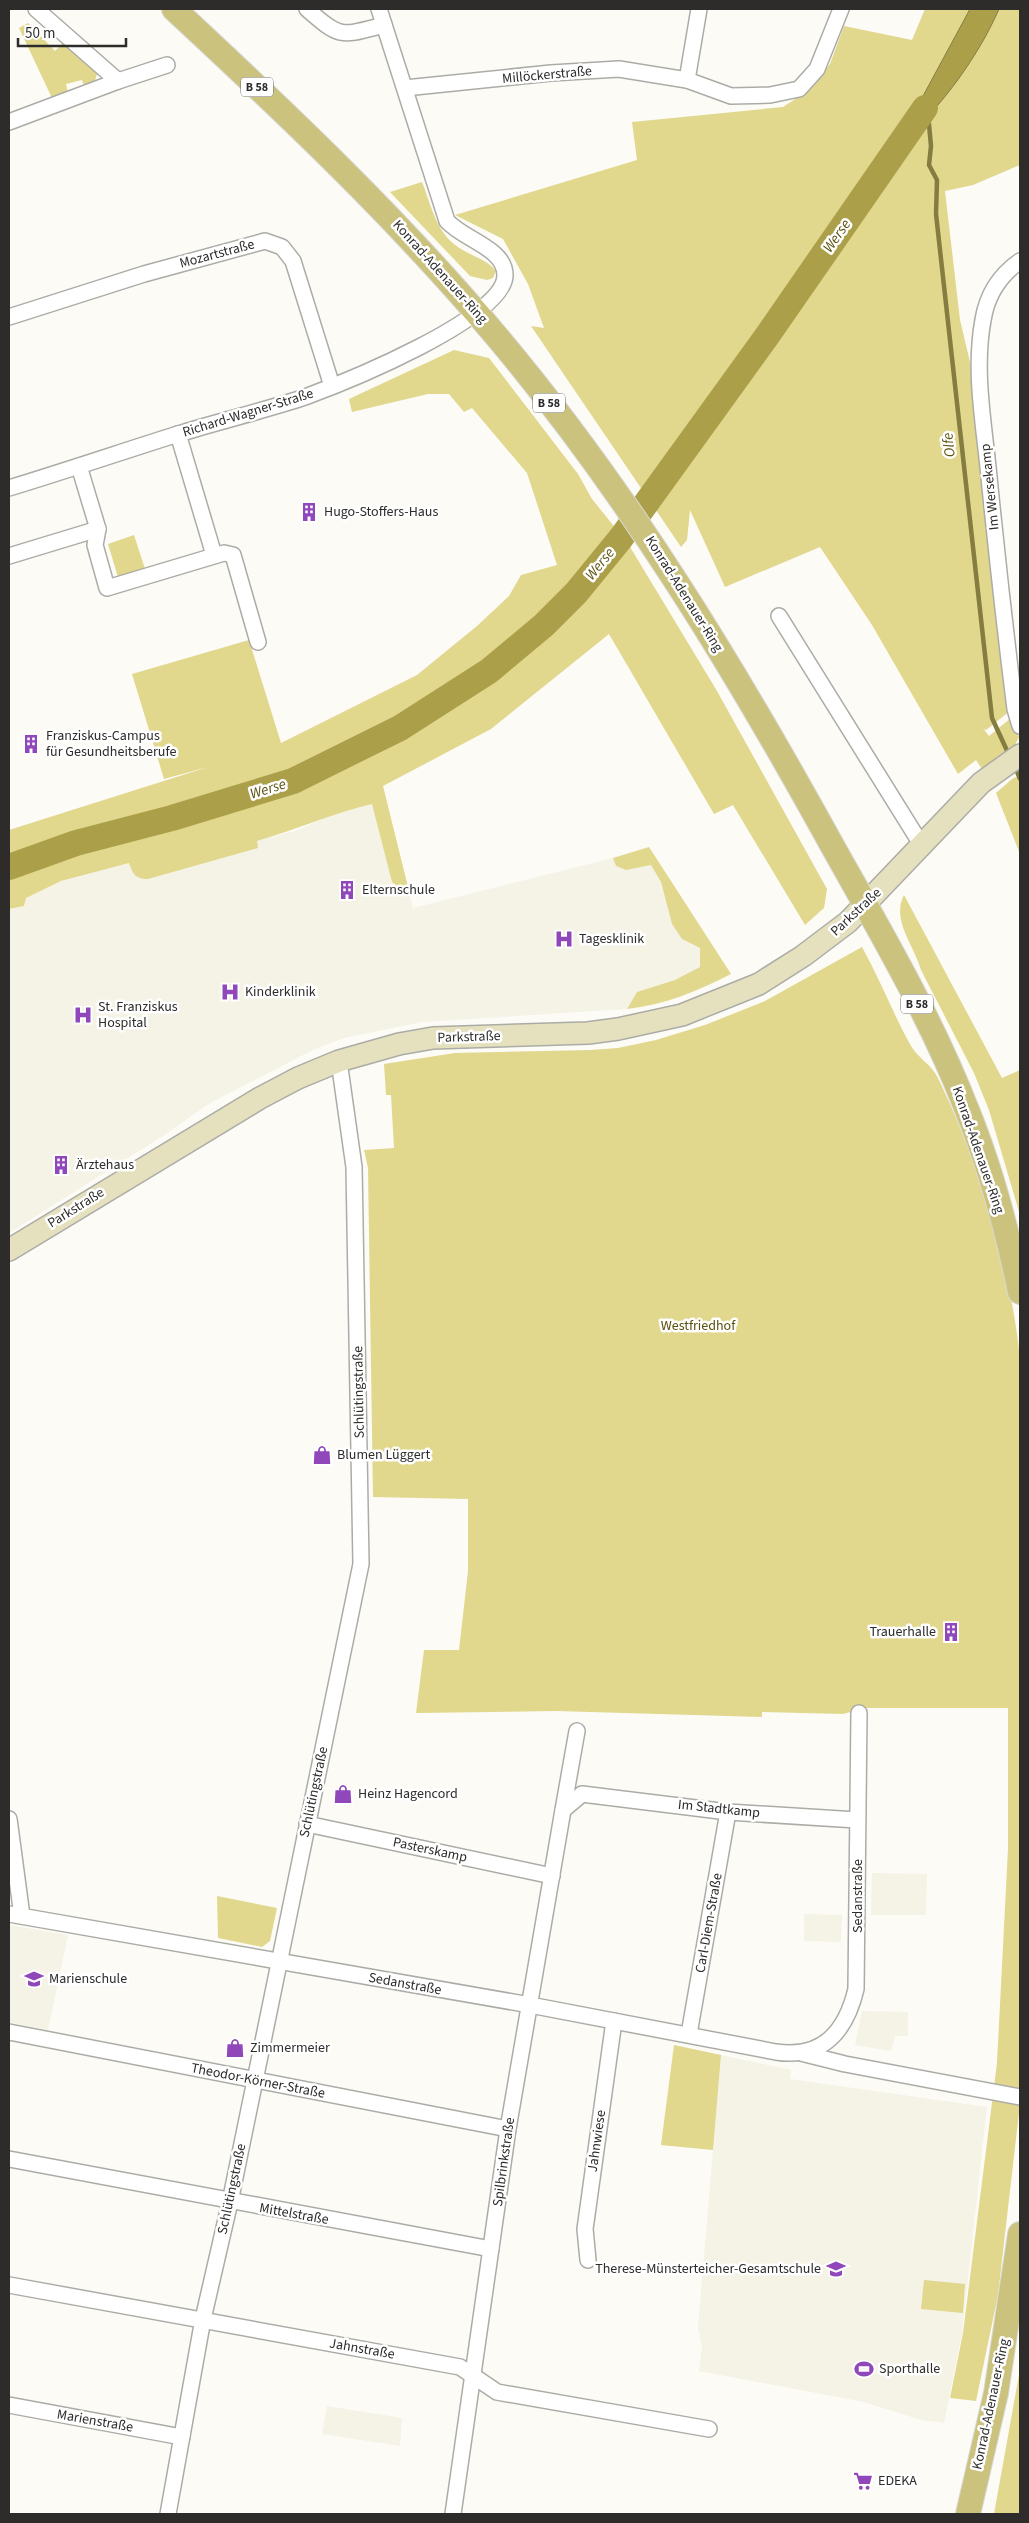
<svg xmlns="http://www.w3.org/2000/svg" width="1029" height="2523" viewBox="0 0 1029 2523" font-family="'Source Sans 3',sans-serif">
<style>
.built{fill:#f4f3e6}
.green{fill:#e1d78d}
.water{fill:#ab9f49;stroke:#857c40}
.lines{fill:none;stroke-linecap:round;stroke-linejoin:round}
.stream{stroke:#857c40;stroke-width:4.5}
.river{stroke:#ab9f49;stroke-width:26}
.street-casing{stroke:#acaca7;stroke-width:18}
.secondary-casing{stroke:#acaca7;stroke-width:24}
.primary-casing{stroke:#d9d9d9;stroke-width:26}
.street{stroke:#fff;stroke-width:15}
.secondary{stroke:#e5e0be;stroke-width:21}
.primary{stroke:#cbc27d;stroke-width:24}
.labels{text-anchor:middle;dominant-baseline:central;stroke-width:5;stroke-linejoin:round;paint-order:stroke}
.shield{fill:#fff;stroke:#6c6b6b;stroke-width:1}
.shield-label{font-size:12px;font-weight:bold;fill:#2d2c2b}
.street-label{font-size:14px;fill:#2d2c2b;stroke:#fff}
.poi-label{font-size:14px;fill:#2d2c2b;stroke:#fff;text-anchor:start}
.park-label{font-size:14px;fill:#5a510f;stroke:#fff}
.water-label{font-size:15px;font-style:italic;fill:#5e5513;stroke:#fff}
</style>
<rect width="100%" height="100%" fill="#fcfbf6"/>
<g class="built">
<path d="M 373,804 L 392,882 L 401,889 L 409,891 L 413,908 L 613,858 L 616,866 L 626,870 L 651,865 L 661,882 L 672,924 L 682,939 L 700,948 L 700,967 L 675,980 L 637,992 L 627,1009 L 422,1022 L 344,1038 L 313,1050 L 210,1103 L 163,1136 L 9,1233 L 9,909 L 24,906 L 26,898 L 61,881 L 129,863 L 258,848 L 256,841 L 295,831 L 339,812 Z"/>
<path d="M 872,1873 L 927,1874 L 926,1915 L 871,1915 Z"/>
<path d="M 804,1914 L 842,1915 L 841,1942 L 804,1941 Z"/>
<path d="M 9,1925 L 68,1935 L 48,2030 L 9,2022 Z"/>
<path d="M 862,2011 L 908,2012 L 908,2036 L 895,2036 L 891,2051 L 855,2045 Z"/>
<path d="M 721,2055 L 791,2070 L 790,2079 L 987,2107 L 962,2333 L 944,2423 L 921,2420 L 864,2402 L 699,2371 L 702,2346 L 698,2327 Z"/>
<path d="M 327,2406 L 402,2418 L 400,2446 L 322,2434 Z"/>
</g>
<g class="green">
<path d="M 925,9 L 970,9 L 916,109 L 907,137 C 943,106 980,53 999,9 L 1020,9 L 1020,165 L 973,185 L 945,191 L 960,320 L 970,362 L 992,578 L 1010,711 L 986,730 L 983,728 L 989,736 L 1011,718 L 1019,737 L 1015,745 L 982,769 L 976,760 L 958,774 L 872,625 L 820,547 L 725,587 L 690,510 L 687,540 L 681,547 L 531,326 L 544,328 L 528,284 L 503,239 L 455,215 L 637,160 L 632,122 L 783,107 L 811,89 L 830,64 L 844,26 L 912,40 Z"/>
<path d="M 28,23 L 55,51 L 64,42 L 97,74 L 94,84 L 84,86 L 82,80 L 66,84 L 68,93 L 52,98 L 19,28 Z"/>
<path d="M 422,182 C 430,202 436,230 454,244 C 465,254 489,260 496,271 L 493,278 L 487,280 L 470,276 L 390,192 Z"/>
<path d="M 454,350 L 489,358 L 578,474 L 592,499 L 617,530 C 602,550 587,572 570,590 C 496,670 391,733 291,775 C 268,785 243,790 219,798 C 149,819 78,837 9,862 L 9,830 L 208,767 L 164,779 L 132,674 L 249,640 L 281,743 L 417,675 L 477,626 L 509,596 L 521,575 L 557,565 L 527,473 L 472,408 L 464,412 L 449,394 L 428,394 L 352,412 L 349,399 Z"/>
<path d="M 134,535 L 145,569 L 118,577 L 108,544 Z"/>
<path d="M 627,542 L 717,691 L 827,889 L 824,908 L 805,925 L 733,805 L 714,814 L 609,634 L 491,729 L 383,786 L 409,891 L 401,889 L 392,882 L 372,804 C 333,813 296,830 257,841 L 258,848 L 148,879 C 135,879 133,874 129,863 L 61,881 L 26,898 L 24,906 L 9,909 L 9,873 L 76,848 L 174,824 L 294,787 L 403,733 L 493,675 L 550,628 L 582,596 Z"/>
<path d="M 1020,775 L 1020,854 L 996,793 L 1012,779 Z"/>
<path d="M 649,847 L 731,974 C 698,991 664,1005 627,1009 L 637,992 L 675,980 L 700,967 L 700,948 L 682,939 L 672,924 L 661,882 L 651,865 L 626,870 L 616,866 L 613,858 Z"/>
<path d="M 904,895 L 1002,1078 L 1020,1070 L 1020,1215 L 989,1110 L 974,1073 L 921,970 C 914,945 891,920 904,895 Z"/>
<path d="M 862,947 C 880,979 893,1014 911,1046 C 918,1058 932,1065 938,1078 C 980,1165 1010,1263 1020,1359 L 1020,2104 L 998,2295 L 976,2401 L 950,2398 L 963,2333 L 997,2063 L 1008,1849 L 1008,1708 L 866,1708 L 843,1714 L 762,1712 L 762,1717 L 556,1711 L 416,1713 L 424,1650 L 459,1650 L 468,1571 L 468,1499 L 373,1497 L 368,1168 L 364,1150 L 394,1148 L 391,1095 L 386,1095 L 384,1064 L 455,1053 L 591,1050 L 618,1048 L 656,1040 L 705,1025 L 765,1001 Z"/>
<path d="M 217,1896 L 277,1908 L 270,1941 L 262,1947 L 218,1938 Z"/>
<path d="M 674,2045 L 721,2055 L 713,2150 L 661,2145 Z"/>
<path d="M 924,2280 L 965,2284 L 963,2313 L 921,2309 Z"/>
<path d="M 1020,2369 L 1020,2514 L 994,2514 Z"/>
</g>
<path class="water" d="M 970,9 L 999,9 C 979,55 943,105 906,138 L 916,109 Z"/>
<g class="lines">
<g class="stream">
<path d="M 928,114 L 931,146 L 929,165 L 937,180 L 936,214 L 992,718 L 1009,755"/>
<path d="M 1015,767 L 1020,779"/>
</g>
<path class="river" d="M 9,867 L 76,843 L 172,818 L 293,781 L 400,728 L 489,671 L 544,625 L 576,593 L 621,538 L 767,336 L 925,108"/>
<g class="street-casing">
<g id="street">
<path d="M 307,9 C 341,39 341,36 384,25"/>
<path d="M 687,80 L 699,9"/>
<path d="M 118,81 L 167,65"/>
<path d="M 405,88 L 551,73 L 619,69 L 687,80 L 731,96 L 770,95 L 799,89 L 817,69 L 841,9"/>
<path d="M 9,122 L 118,81 L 36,9"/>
<path d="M 1020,261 C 1000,275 987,295 983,320 C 974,369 983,418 988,467 C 996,548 1005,629 1015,709 L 1020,726"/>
<path d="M 9,317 L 144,274 L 265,241 L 282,247 L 293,261 L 332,386"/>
<path d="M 178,434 L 214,555"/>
<path d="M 9,488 C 65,471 121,452 178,434 C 220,421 263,411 305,397 C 343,383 506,318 505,275 C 505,248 464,240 447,221 L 379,9"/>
<path d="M 98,529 L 95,545 L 107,588 L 224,553 L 233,555 L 258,642"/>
<path d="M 9,556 L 98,529 L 79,466"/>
<path d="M 779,616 L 921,844"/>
<path d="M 563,1810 L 577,1731"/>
<path d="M 9,1819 L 22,1916"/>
<path d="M 307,1824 L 552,1876"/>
<path d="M 9,1914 L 530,2005 L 776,2052 C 823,2059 846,2031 856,1989 L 859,1713"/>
<path d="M 9,2032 L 508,2129"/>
<path d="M 689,2034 L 728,1812"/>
<path d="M 801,2053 L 845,2064 L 1020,2097"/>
<path d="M 9,2159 L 491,2249"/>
<path d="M 588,2260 L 585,2229 L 614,2021"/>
<path d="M 9,2285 L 460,2367 L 497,2392 L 709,2429"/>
<path d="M 9,2405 L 182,2437"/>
<path d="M 168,2514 L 203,2319 L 230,2202 L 361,1564 L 354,1167 L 339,1061"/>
<path d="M 453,2514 L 508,2129 L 563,1810 L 582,1794 L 728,1812 L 857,1820"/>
</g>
</g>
<g class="secondary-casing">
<path id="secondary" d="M 9,1250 L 260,1098 L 298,1078 L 339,1061 L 399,1044 L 433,1038 L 588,1033 L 618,1029 L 682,1015 L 759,984 L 803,956 L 848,922 L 981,783 L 1020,755"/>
</g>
<g class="primary-casing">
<g id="primary">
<path d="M 174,9 C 287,114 399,220 498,338 C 629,494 735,669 833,847 C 880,931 930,1016 965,1105 C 990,1165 1007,1229 1020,1292"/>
<path d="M 968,2514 L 996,2393 L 1020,2234"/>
</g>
</g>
<use href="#street" class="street"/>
<use href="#secondary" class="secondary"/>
<use href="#primary" class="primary"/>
</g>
<defs>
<g id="building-bare" transform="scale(1.5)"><path d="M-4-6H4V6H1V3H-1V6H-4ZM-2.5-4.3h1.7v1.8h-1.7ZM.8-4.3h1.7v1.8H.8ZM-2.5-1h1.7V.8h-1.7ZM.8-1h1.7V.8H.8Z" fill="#9047ba" stroke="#fff" stroke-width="2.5" paint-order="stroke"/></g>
<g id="hospital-bare" transform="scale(1.5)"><path d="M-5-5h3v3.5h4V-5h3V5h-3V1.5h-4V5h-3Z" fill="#9047ba" stroke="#fff" stroke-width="2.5" paint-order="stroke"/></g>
<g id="shop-bare" transform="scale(1.5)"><path d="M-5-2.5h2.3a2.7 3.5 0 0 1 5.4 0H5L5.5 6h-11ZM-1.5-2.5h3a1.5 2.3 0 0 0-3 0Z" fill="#9047ba" stroke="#fff" stroke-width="2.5" paint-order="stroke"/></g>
<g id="school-bare" transform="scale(1.5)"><path d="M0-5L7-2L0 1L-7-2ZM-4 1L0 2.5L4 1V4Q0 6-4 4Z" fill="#9047ba" stroke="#fff" stroke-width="2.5" paint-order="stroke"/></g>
<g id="stadium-bare" transform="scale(1.5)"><path d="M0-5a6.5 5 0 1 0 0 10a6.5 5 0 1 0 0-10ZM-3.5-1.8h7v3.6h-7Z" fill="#9047ba" stroke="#fff" stroke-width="2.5" paint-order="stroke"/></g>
<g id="supermarket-bare" transform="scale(1.5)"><path d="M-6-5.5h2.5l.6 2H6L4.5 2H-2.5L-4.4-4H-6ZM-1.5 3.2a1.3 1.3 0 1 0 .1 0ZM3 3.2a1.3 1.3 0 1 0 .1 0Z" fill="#9047ba" stroke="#fff" stroke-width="2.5" paint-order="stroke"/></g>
</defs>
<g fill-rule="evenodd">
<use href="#building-bare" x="309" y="512"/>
<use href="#building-bare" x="31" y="744"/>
<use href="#building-bare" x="347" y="890"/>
<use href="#hospital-bare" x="564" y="939"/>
<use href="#hospital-bare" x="230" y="992"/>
<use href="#hospital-bare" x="83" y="1015"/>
<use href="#building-bare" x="61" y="1165"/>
<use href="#shop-bare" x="322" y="1455"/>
<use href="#building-bare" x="951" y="1632"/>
<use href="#shop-bare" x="343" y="1794"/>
<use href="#school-bare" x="34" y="1979"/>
<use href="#shop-bare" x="235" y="2048"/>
<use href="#school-bare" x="836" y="2269"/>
<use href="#stadium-bare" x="864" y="2369"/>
<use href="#supermarket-bare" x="863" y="2481"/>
</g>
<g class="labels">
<g class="shield">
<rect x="241" y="77.5" width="32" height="19" rx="4"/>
<rect x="533" y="393.5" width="32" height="19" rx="4"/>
<rect x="901" y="994.5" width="32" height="19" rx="4"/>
</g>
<g class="shield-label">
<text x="257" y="87">B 58</text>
<text x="549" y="403">B 58</text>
<text x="917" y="1004">B 58</text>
</g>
<g class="street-label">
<text transform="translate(547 75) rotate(-5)">Millöckerstraße</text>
<text transform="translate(217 254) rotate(-15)">Mozartstraße</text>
<text transform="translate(440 272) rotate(48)">Konrad-Adenauer-Ring</text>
<text transform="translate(248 413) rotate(-17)">Richard-Wagner-Straße</text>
<text transform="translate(990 487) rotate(-96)">Im Wersekamp</text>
<text transform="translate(684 594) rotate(58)">Konrad-Adenauer-Ring</text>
<text transform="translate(856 912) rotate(-43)">Parkstraße</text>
<text transform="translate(469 1037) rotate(-2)">Parkstraße</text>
<text transform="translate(978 1150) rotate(71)">Konrad-Adenauer-Ring</text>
<text transform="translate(76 1208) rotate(-32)">Parkstraße</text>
<text transform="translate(359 1392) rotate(-91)">Schlütingstraße</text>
<text transform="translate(314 1792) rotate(-78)">Schlütingstraße</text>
<text transform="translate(719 1809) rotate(6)">Im Stadtkamp</text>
<text transform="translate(430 1850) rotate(12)">Pasterskamp</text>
<text transform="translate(858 1896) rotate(-90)">Sedanstraße</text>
<text transform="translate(709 1923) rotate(-80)">Carl-Diem-Straße</text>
<text transform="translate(405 1984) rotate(10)">Sedanstraße</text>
<text transform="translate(258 2081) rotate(11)">Theodor-Körner-Straße</text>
<text transform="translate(597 2141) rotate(-82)">Jahnwiese</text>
<text transform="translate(504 2162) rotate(-82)">Spilbrinkstraße</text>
<text transform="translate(232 2189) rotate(-78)">Schlütingstraße</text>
<text transform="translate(294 2214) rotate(10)">Mittelstraße</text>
<text transform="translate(362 2349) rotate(10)">Jahnstraße</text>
<text transform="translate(991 2404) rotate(-78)">Konrad-Adenauer-Ring</text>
<text transform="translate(95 2421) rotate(10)">Marienstraße</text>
</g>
<g class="poi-label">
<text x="324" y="512">Hugo-Stoffers-Haus</text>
<text x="46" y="736">Franziskus-Campus<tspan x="46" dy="16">für Gesundheitsberufe</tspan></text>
<text x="362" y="890">Elternschule</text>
<text x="579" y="939">Tagesklinik</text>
<text x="245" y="992">Kinderklinik</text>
<text x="98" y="1007">St. Franziskus<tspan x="98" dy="16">Hospital</tspan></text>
<text x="76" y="1165">Ärztehaus</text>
<text x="337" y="1455">Blumen Lüggert</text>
<text x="936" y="1632" text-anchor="end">Trauerhalle</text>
<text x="358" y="1794">Heinz Hagencord</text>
<text x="49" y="1979">Marienschule</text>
<text x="250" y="2048">Zimmermeier</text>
<text x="821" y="2269" text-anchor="end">Therese-Münsterteicher-Gesamtschule</text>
<text x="879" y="2369">Sporthalle</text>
<text x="878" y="2481">EDEKA</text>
</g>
<g class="park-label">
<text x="698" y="1326">Westfriedhof</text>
</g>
<g class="water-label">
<text transform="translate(837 236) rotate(-55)">Werse</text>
<text transform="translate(949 445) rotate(-96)">Olfe</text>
<text transform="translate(600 564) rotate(-51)">Werse</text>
<text transform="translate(268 789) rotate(-17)">Werse</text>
</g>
</g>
<rect width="1029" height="2523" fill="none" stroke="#2d2c2b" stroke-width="20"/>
<path d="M18 38v8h108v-8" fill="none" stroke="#2d2c2b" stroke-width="2.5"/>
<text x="25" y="38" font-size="15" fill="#2d2c2b" stroke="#ffffff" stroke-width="4" paint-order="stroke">50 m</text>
</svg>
